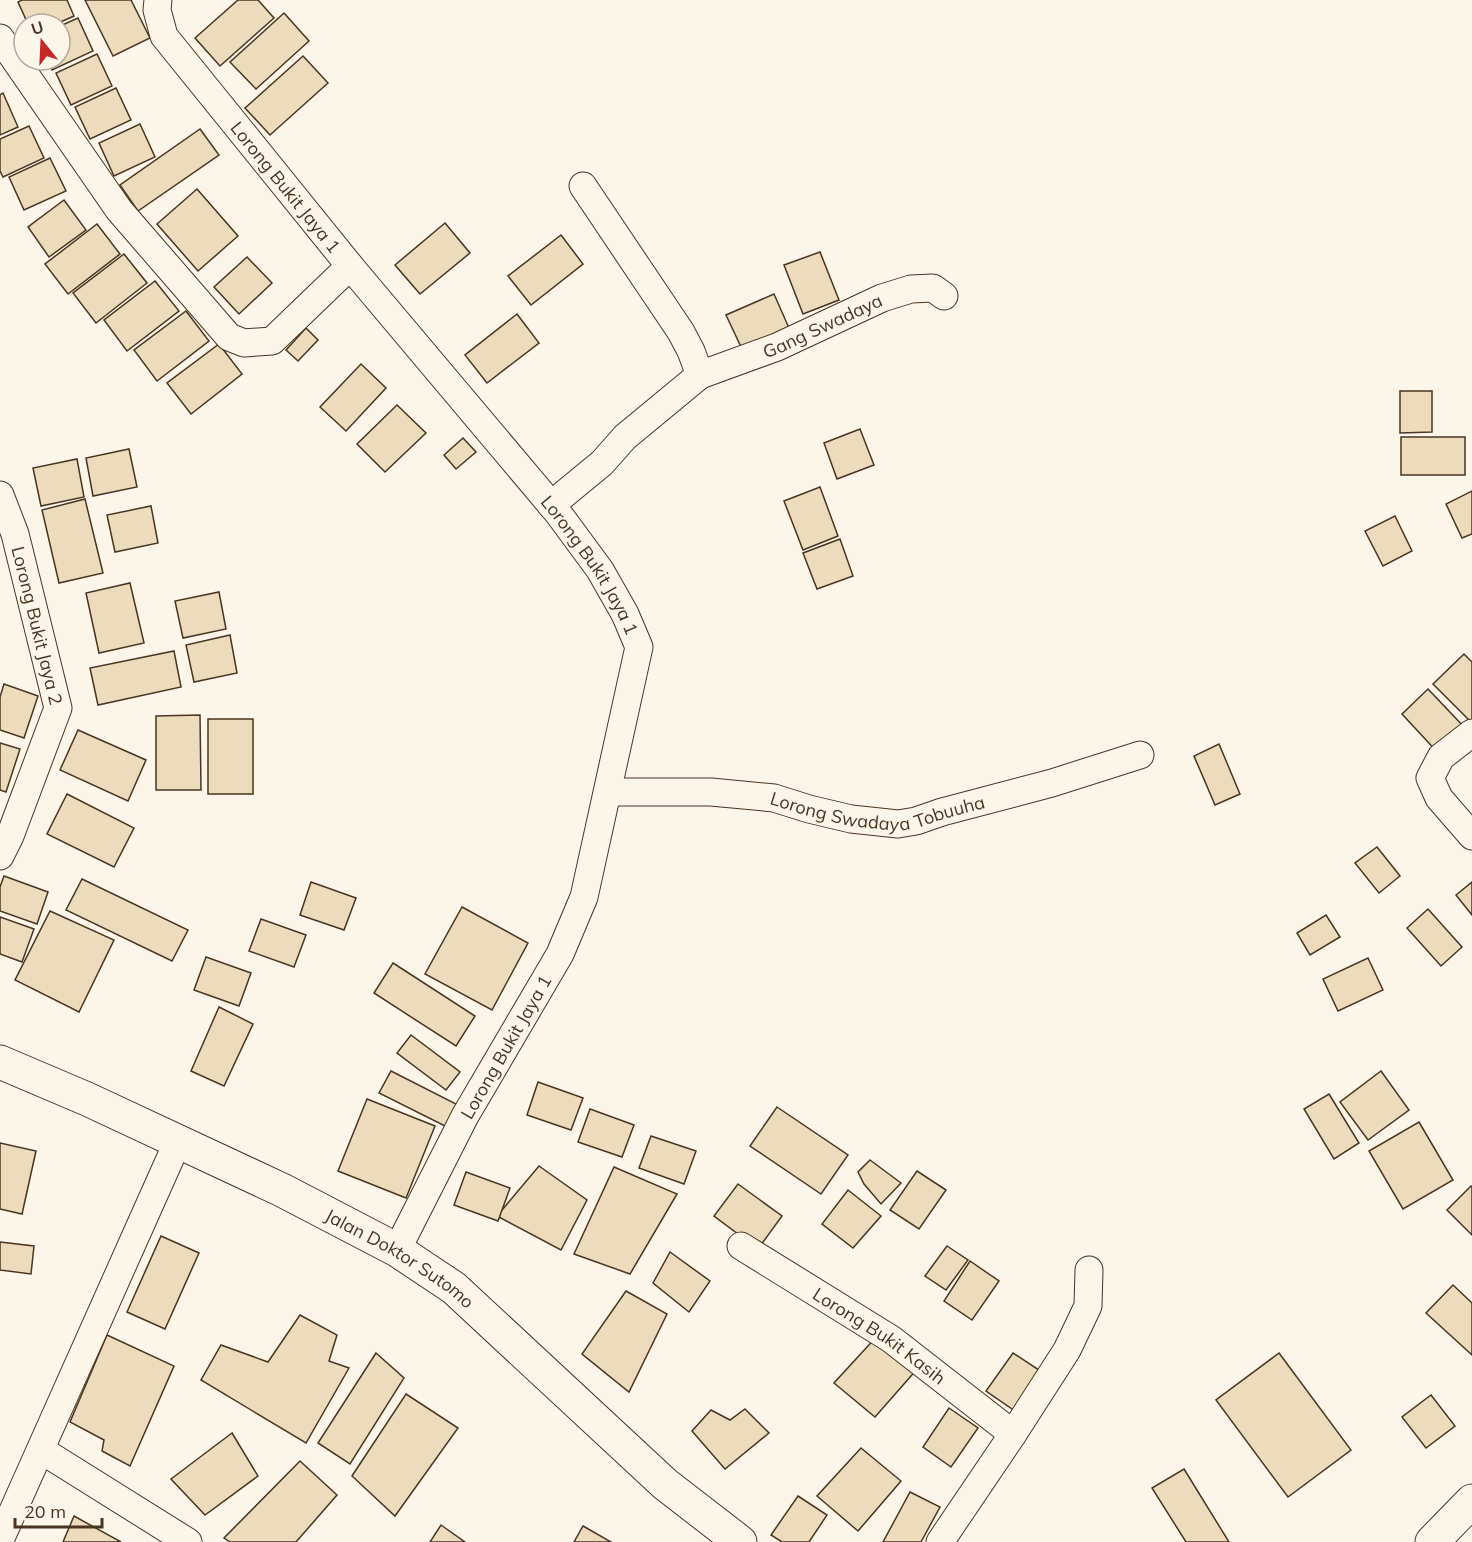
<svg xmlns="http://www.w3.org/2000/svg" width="1472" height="1542" viewBox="0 0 1472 1542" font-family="Mulish,sans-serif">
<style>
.building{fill:#ecdcbc;stroke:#4a3520;stroke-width:1.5}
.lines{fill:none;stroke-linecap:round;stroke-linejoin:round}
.minor-casing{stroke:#4a3520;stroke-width:29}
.tertiary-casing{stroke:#4a3520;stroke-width:35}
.trunk-casing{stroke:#4a3520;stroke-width:35}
.minor{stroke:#fbf6e9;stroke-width:27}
.tertiary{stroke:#fbf6e9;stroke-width:33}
.trunk{stroke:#fbf6e9;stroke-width:33}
.labels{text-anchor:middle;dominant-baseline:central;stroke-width:4.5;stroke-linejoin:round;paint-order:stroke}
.street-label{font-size:18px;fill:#4a3520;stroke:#fbf6e9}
</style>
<rect width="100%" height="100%" fill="#fbf6e9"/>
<g class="building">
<path d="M 22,0 L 67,0 L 74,16 L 56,24 L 28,24 L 18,2 Z"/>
<path d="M 85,0 L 131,0 L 150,38 L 113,56 Z"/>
<path d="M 238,0 L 258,0 L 274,18 L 220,66 L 195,38 Z"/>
<path d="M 284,13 L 309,41 L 256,89 L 230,62 Z"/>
<path d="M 78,18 L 93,51 L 52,70 L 48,60 L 60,60 L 60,26 Z"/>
<path d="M 97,54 L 112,86 L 71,105 L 56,73 Z"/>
<path d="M 303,56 L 328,83 L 270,135 L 245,108 Z"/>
<path d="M 116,88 L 131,120 L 90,139 L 75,107 Z"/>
<path d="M 3,93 L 18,127 L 0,135 L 0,95 Z"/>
<path d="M 140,124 L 155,157 L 114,176 L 99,143 Z"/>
<path d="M 29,126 L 44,158 L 3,177 L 0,171 L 0,139 Z"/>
<path d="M 200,129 L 219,155 L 138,211 L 120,185 Z"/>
<path d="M 50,158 L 66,191 L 24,210 L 9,177 Z"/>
<path d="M 197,189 L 238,236 L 198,271 L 157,224 Z"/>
<path d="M 64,200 L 86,230 L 49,257 L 28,227 Z"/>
<path d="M 445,223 L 470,253 L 420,294 L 395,265 Z"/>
<path d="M 97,224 L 120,254 L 68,294 L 45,264 Z"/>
<path d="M 561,235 L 583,264 L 531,305 L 508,276 Z"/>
<path d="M 820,252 L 839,300 L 803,314 L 784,265 Z"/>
<path d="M 124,254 L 147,283 L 96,323 L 73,293 Z"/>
<path d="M 247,257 L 272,283 L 239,314 L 214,287 Z"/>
<path d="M 155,281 L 179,311 L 127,351 L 104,320 Z"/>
<path d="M 774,294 L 789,328 L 742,349 L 726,315 Z"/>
<path d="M 186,311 L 209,341 L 157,381 L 134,350 Z"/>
<path d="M 517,314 L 539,343 L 487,383 L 465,355 Z"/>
<path d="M 306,328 L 318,340 L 298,361 L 286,350 Z"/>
<path d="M 219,344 L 242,374 L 191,414 L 167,383 Z"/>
<path d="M 361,364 L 386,388 L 346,431 L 320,407 Z"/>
<path d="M 1400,391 L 1432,391 L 1432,432 L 1400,433 Z"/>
<path d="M 397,405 L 426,433 L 385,472 L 357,444 Z"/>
<path d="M 860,429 L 874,465 L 837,479 L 824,443 Z"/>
<rect x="1401" y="437" width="64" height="38"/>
<path d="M 463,438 L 476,452 L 456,469 L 444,455 Z"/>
<path d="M 129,449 L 137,487 L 93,496 L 86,458 Z"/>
<path d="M 77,459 L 84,497 L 41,506 L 33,468 Z"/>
<path d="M 820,487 L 838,536 L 803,550 L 784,501 Z"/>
<path d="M 1472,491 L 1472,534 L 1462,538 L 1446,504 Z"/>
<path d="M 85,499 L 103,573 L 59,583 L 42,510 Z"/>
<path d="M 151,506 L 158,543 L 115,552 L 107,515 Z"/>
<path d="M 1395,516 L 1412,551 L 1383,566 L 1365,531 Z"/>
<path d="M 840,539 L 853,576 L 817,589 L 803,553 Z"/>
<path d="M 130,583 L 144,643 L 99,653 L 86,593 Z"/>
<path d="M 219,592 L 226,629 L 183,638 L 175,601 Z"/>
<path d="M 230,635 L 237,673 L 194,682 L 186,645 Z"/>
<path d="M 174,651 L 181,687 L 98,705 L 90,668 Z"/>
<path d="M 1464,654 L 1472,662 L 1472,723 L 1433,684 Z"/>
<path d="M 4,684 L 38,696 L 24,738 L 0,730 L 0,697 Z"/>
<path d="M 1428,689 L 1466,729 L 1439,754 L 1402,714 Z"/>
<path d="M 200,715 L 201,790 L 156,790 L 156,716 Z"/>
<rect x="208" y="719" width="45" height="75"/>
<path d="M 78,730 L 146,760 L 128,801 L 60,770 Z"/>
<path d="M 0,743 L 20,749 L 6,792 L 0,790 Z"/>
<path d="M 1219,744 L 1240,794 L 1215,805 L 1194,756 Z"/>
<path d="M 67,794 L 134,828 L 114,867 L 47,834 Z"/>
<path d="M 1377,847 L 1400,876 L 1379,893 L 1355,863 Z"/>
<path d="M 4,876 L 48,892 L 37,924 L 0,911 L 0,887 Z"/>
<path d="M 82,879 L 188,930 L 172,961 L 66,910 Z"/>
<path d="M 311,882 L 356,898 L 344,930 L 300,915 Z"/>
<path d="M 1472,882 L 1472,915 L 1456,895 Z"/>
<path d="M 462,907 L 528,943 L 492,1010 L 425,974 Z"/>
<path d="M 1428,909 L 1462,947 L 1441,966 L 1407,928 Z"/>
<path d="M 50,911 L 114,940 L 79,1012 L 15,980 Z"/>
<path d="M 1326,915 L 1340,937 L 1310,955 L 1297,933 Z"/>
<path d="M 0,917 L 34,929 L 22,962 L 0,954 Z"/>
<path d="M 261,919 L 306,935 L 294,967 L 249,951 Z"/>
<path d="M 206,957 L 251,973 L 239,1006 L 194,990 Z"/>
<path d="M 1368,958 L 1383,990 L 1338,1011 L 1323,979 Z"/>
<path d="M 393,963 L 475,1016 L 456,1046 L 374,993 Z"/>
<path d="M 219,1007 L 253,1024 L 224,1086 L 191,1071 Z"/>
<path d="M 411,1035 L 460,1072 L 446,1090 L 397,1053 Z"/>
<path d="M 391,1071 L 460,1106 L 449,1128 L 379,1093 Z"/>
<path d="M 1381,1071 L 1409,1110 L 1368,1140 L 1340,1102 Z"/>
<path d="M 538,1082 L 583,1098 L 571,1130 L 527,1115 Z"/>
<path d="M 1329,1094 L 1359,1143 L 1334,1159 L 1304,1109 Z"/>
<path d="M 367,1099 L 435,1126 L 406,1198 L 338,1171 Z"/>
<path d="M 777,1107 L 848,1155 L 821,1194 L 750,1146 Z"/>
<path d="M 590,1109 L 634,1125 L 622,1157 L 578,1142 Z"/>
<path d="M 1419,1122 L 1453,1180 L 1403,1209 L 1369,1151 Z"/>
<path d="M 651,1136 L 696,1151 L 684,1184 L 639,1168 Z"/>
<path d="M 0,1143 L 36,1151 L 22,1214 L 0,1209 Z"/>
<path d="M 870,1160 L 901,1183 L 881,1204 L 864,1184 L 858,1172 Z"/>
<path d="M 539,1166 L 587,1200 L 561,1250 L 497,1216 Z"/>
<path d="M 614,1167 L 677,1194 L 630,1274 L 574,1254 Z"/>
<path d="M 917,1171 L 946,1190 L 919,1229 L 890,1210 Z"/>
<path d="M 466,1172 L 510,1188 L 498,1221 L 454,1205 Z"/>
<path d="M 738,1184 L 782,1216 L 758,1249 L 714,1216 Z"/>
<path d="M 1471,1186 L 1472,1187 L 1472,1235 L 1447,1210 Z"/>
<path d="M 848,1190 L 881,1216 L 853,1248 L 822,1224 Z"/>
<path d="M 161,1236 L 199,1253 L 165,1329 L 127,1312 Z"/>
<path d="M 0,1242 L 34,1246 L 31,1274 L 0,1270 Z"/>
<path d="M 947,1246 L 968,1260 L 946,1290 L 925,1276 Z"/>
<path d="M 670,1252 L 710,1281 L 689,1312 L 653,1283 Z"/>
<path d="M 970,1261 L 999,1281 L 972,1320 L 944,1301 Z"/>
<path d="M 1453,1285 L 1472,1303 L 1472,1355 L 1426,1313 Z"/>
<path d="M 626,1291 L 667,1314 L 629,1392 L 582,1354 Z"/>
<path d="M 300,1315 L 337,1335 L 329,1361 L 349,1368 L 306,1443 L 201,1380 L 221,1345 L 268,1362 Z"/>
<path d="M 107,1335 L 174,1366 L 130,1466 L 102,1451 L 104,1440 L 70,1422 Z"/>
<path d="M 878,1335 L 918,1368 L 875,1417 L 834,1383 Z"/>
<path d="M 376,1353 L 404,1378 L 350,1464 L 318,1443 Z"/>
<path d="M 1013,1353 L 1042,1372 L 1015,1411 L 986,1391 Z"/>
<path d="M 1279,1353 L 1351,1450 L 1288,1497 L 1216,1400 Z"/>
<path d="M 406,1394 L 458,1428 L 395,1516 L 352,1476 Z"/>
<path d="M 1431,1395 L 1455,1426 L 1426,1448 L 1402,1417 Z"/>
<path d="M 949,1408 L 978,1428 L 951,1467 L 923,1447 Z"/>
<path d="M 745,1409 L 769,1433 L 725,1469 L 692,1431 L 711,1410 L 730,1420 Z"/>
<path d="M 232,1433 L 258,1476 L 205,1515 L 171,1479 Z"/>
<path d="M 861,1448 L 901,1481 L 858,1531 L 817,1496 Z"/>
<path d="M 300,1461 L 337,1495 L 296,1542 L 230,1542 L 224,1538 Z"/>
<path d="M 1184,1469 L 1229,1542 L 1186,1542 L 1152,1488 Z"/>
<path d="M 910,1492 L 940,1507 L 921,1542 L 883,1542 Z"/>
<path d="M 798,1496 L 827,1515 L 809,1542 L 782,1542 L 771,1535 Z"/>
<path d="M 74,1516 L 121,1542 L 63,1542 Z"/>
<path d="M 441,1525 L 465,1542 L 430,1542 Z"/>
<path d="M 583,1526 L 611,1542 L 574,1542 Z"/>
</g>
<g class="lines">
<g class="minor-casing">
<g id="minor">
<path id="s1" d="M 158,0 L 157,10 L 164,36 L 350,266 L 558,513 L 600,570 L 625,614 L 639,647 L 584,897 L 560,954 L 465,1116 L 397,1250"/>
<path d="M 0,38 L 119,210 L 229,337 L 244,343 L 272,341 L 350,266"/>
<path id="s2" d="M 700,375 L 777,347 L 882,298 L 911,289 L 933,288 L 944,296"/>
<path id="s3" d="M 0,495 L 15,534 L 58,708 L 10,836 L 0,856"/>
<path d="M 551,505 L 602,463 L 625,437 L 700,375 L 691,351 L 681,332 L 583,186"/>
<path d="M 1472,733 L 1441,757 L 1430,778 L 1439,798 L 1472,836"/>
<path id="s4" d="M 608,792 L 711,792 L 774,798 L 809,809 L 851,819 L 898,824 L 916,821 L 942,812 L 1052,783 L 1140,755"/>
<path id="s5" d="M 741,1246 L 891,1339 L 1013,1434 L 940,1542"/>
<path d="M 1013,1434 L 1067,1350 L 1088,1306 L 1089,1270"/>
<path d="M 41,1450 L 188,1542"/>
<path d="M 0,1540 L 178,1141"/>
</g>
</g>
<g class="tertiary-casing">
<g id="tertiary">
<path id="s6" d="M 0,1062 L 87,1099 L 282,1190 L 397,1250 L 454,1288 L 665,1484 L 740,1542"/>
</g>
</g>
<g class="trunk-casing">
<path id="trunk" d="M 1432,1542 L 1472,1501"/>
</g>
<use href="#minor" class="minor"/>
<use href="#tertiary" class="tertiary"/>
<use href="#trunk" class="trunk"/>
</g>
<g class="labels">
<g class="street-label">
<text stroke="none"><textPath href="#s1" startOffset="231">Lorong Bukit Jaya 1</textPath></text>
<text stroke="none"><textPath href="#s2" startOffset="132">Gang Swadaya</textPath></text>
<text stroke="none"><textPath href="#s1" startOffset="717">Lorong Bukit Jaya 1</textPath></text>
<text stroke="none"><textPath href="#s3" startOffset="136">Lorong Bukit Jaya 2</textPath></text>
<text stroke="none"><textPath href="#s4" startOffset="273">Lorong Swadaya Tobuuha</textPath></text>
<text transform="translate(506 1047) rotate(-60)">Lorong Bukit Jaya 1</text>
<text stroke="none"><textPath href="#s6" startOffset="446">Jalan Doktor Sutomo</textPath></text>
<text stroke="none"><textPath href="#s5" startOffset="165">Lorong Bukit Kasih</textPath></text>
</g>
</g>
<g transform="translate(42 42) rotate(342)"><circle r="28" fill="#fbf6e9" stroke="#b4a999" stroke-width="1.5"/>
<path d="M0-4.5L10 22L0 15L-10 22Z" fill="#c62828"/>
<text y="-9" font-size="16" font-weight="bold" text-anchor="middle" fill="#4a3520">U</text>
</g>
<path d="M15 1518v9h87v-9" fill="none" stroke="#4a3520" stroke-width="3"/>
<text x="24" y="1518" font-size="18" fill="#4a3520" stroke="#fbf6e9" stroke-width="4.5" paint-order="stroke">20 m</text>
</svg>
